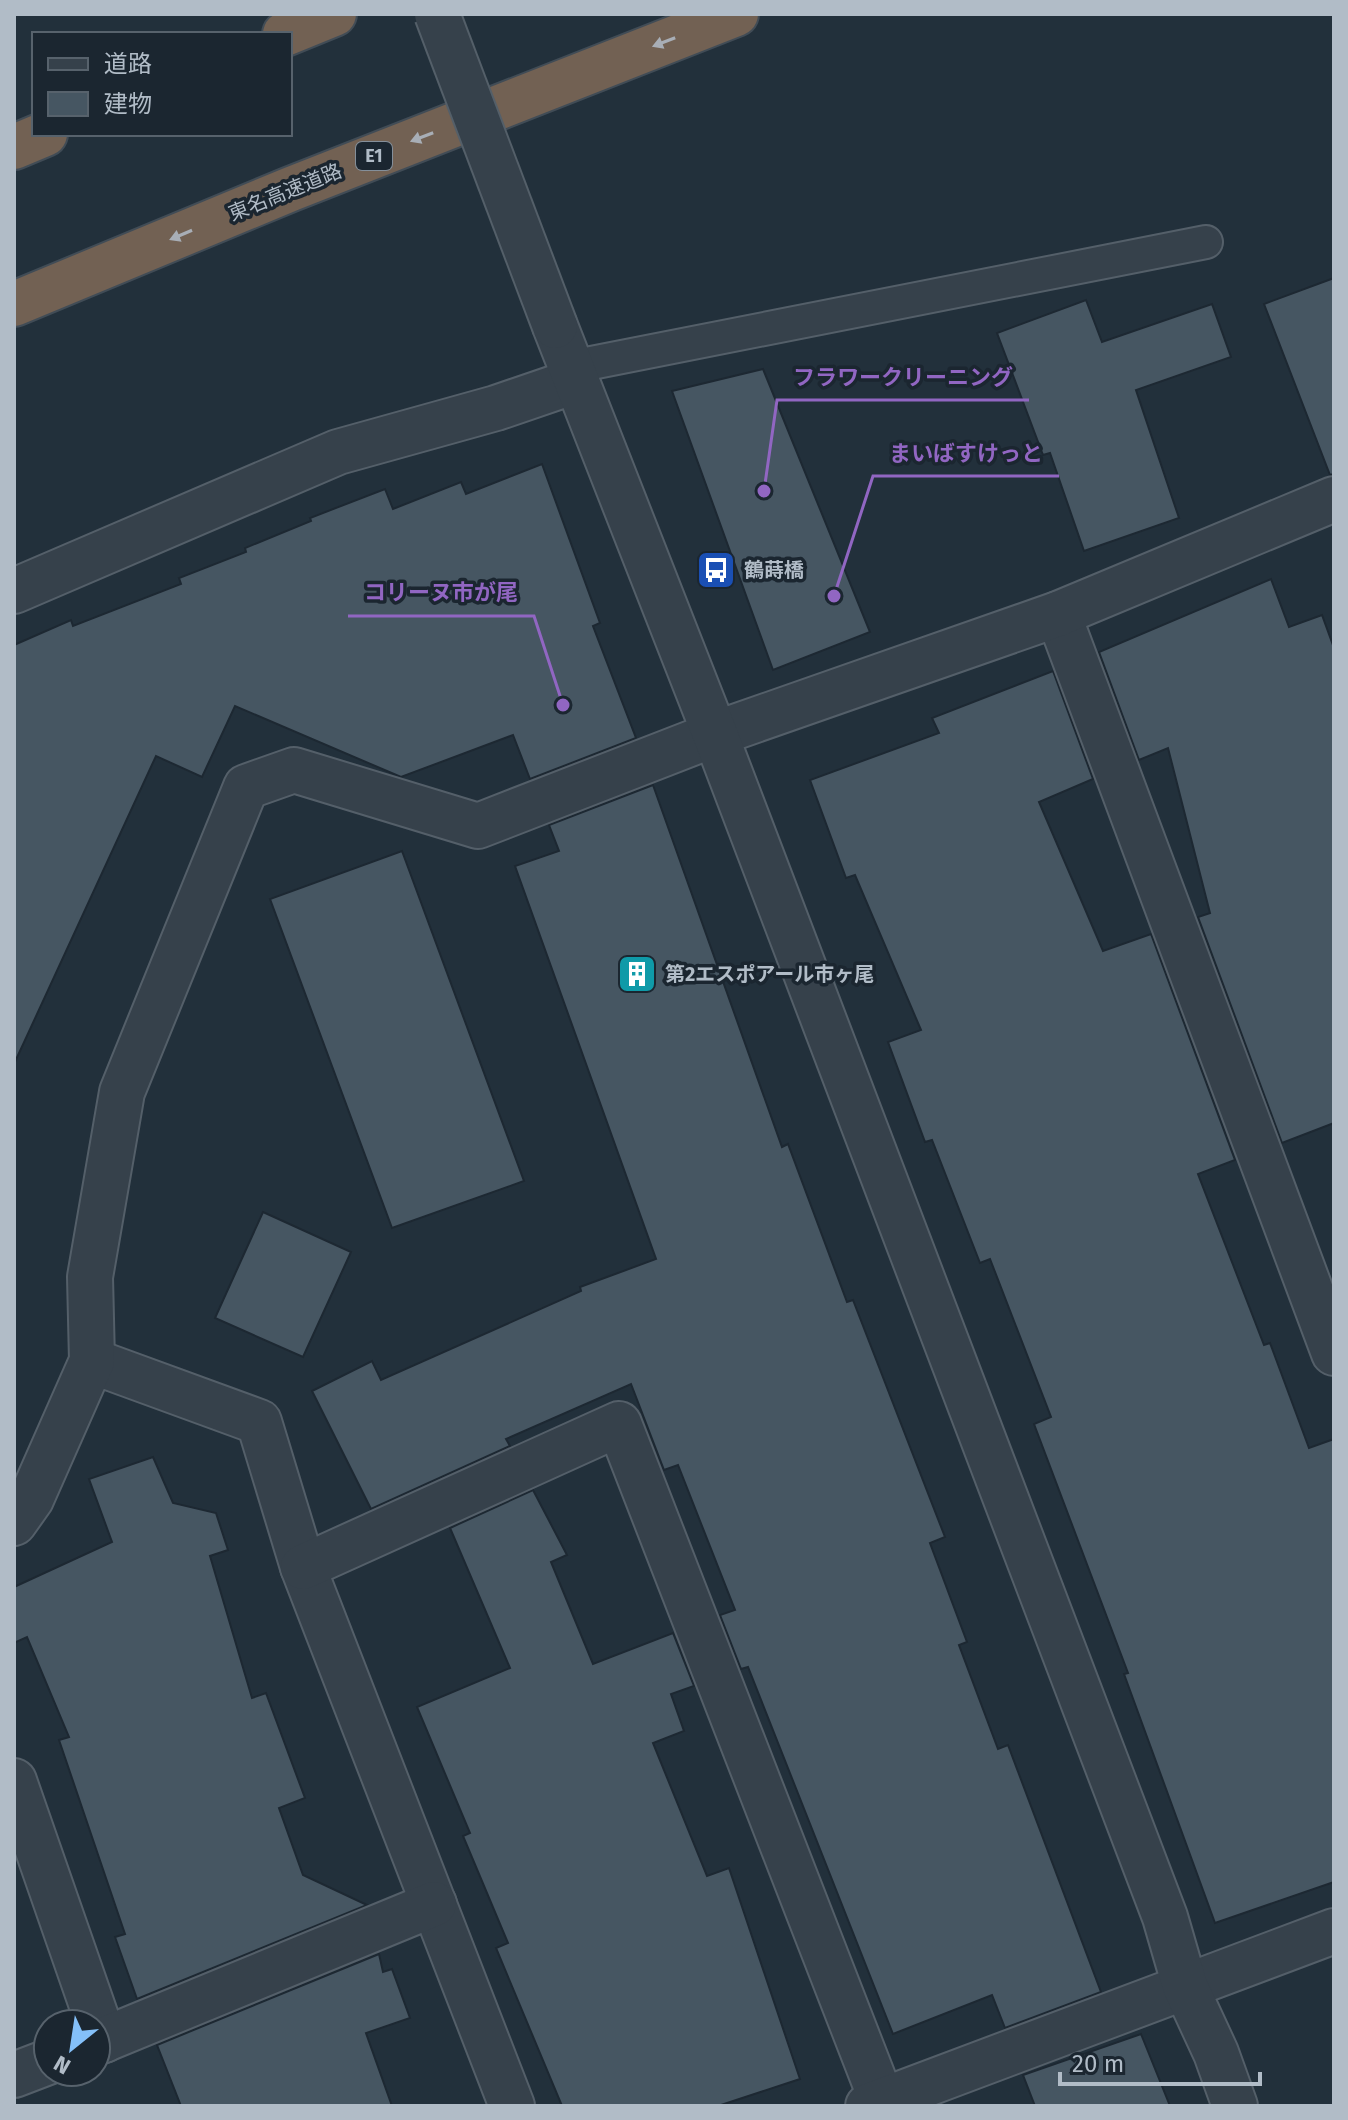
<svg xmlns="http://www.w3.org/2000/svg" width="1348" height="2120" viewBox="0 0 1348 2120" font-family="'Fira Sans','Noto Sans JP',sans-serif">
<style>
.building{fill:#465662;stroke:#1d2832;stroke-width:2}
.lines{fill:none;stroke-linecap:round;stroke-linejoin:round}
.service-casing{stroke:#545f69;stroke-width:36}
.minor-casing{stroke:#545f69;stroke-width:48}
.tertiary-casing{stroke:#545f69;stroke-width:48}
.motorway-casing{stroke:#414c56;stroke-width:48}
.service{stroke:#36414b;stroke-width:32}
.minor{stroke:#36414b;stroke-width:44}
.tertiary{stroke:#36414b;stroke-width:44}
.motorway{stroke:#726153;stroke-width:44}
.tertiary-bridge-casing{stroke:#545f69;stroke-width:48;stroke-linecap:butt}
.tertiary-bridge{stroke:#36414b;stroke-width:44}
.oneway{fill:#a8aeb6}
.labels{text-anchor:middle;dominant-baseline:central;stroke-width:7;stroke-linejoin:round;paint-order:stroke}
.shield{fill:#1b2630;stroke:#848f9a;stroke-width:2}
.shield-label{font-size:18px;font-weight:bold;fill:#b1bcc7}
.street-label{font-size:20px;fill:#b1bcc7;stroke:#1b2630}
.poi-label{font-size:20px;font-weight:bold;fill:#b1bcc7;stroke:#1b2630;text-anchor:start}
.leader{fill:none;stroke:#9166c2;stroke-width:3}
.callout-dot{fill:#9166c2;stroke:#1b2630;stroke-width:3}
.callout-label{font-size:22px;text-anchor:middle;font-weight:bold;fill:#9166c2;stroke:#1b2630;stroke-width:7;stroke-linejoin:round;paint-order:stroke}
</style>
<rect width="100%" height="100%" fill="#22303b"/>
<g class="building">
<path d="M 1334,278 L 1334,474 L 1330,475 L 1264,304 Z"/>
<path d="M 1086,300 L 1102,342 L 1212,304 L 1231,357 L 1136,390 L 1179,518 L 1084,551 L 1050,453 L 1043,455 L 997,333 Z"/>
<path d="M 763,369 L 870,632 L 773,670 L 672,391 Z"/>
<path d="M 542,464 L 600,623 L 593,626 L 636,738 L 530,779 L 513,735 L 401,777 L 235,706 L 202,777 L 156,756 L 14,1064 L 14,645 L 71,620 L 73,626 L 181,584 L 179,578 L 246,552 L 245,548 L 311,521 L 310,518 L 385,489 L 393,509 L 461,482 L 466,494 Z"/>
<path d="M 1271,579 L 1289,627 L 1322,615 L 1334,648 L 1334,1123 L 1282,1143 L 1198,917 L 1210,913 L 1168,748 L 1139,760 L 1099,652 Z"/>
<path d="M 1053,671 L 1093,779 L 1039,802 L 1103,951 L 1151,934 L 1235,1160 L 1198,1174 L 1264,1345 L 1270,1343 L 1309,1448 L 1334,1439 L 1334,1882 L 1215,1923 L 1124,1674 L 1128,1673 L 1034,1424 L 1051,1417 L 990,1259 L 980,1263 L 932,1140 L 925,1142 L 888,1042 L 921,1030 L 855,875 L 846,878 L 810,780 L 939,733 L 932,718 Z"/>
<path d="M 653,785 L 782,1147 L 788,1144 L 847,1302 L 853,1300 L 945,1537 L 930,1543 L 967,1642 L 959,1645 L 998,1749 L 1008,1745 L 1101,1992 L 1005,2028 L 992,1995 L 893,2034 L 748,1667 L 741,1669 L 720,1615 L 735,1610 L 678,1465 L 664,1470 L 631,1384 L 506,1439 L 510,1446 L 371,1509 L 312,1391 L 372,1361 L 381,1380 L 581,1291 L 580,1287 L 656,1259 L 515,866 L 559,851 L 549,825 Z"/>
<path d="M 402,851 L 524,1181 L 392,1228 L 270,899 Z"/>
<path d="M 263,1212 L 351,1252 L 303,1357 L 215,1318 Z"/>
<path d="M 153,1457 L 173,1503 L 216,1513 L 228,1550 L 210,1556 L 252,1698 L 266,1693 L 305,1798 L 279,1808 L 303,1875 L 367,1905 L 137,1999 L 115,1937 L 125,1934 L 59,1740 L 69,1737 L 27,1637 L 14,1643 L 14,1587 L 112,1542 L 89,1479 Z"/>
<path d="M 533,1490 L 567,1555 L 551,1562 L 593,1664 L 673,1633 L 694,1686 L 671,1694 L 684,1731 L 653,1743 L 707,1876 L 729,1868 L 800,2079 L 718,2106 L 562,2106 L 496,1948 L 508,1943 L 463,1836 L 470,1833 L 417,1707 L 510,1668 L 450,1528 Z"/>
<path d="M 379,1954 L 383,1972 L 392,1969 L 410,2018 L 366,2033 L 392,2106 L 181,2106 L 157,2045 Z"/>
<path d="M 1141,2034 L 1170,2106 L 1035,2106 L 1023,2075 Z"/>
</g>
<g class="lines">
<g class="service-casing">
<path id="service" d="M 571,367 L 1206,242"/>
</g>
<g class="minor-casing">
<g id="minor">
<path d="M 14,591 L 338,452 L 496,408 L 575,381"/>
<path d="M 1058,614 L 1334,1353"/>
<path d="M 92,1361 L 259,1422 L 303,1567 L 512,2106"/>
<path d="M 14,1523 L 31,1499 L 92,1361 L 90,1277 L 122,1092 L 246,787 L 294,770 L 478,826 L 715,734 L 1058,614 L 1334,499"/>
<path d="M 303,1567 L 619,1424 L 884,2106"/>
<path d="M 14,1781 L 104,2040"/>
<path d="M 96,2043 L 434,1904"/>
<path d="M 14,2075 L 48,2062"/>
<path d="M 868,2106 L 1334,1931"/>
</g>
</g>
<g class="tertiary-casing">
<path id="tertiary" d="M 555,326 L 715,734 L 1165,1917 L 1185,1986 L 1216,2053 L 1235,2106"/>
</g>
<g class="motorway-casing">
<g id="motorway">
<path d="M 285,34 L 334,14"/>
<path d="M 14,147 L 45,134"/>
<path d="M 14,304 L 291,189 L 736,14"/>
</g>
</g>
<use href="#service" class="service"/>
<use href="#minor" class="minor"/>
<use href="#tertiary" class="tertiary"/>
<use href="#motorway" class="motorway"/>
<g class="tertiary-bridge-casing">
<path id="tertiary-bridge" d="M 437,14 L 555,326"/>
</g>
<use href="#tertiary-bridge" class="tertiary-bridge"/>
</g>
<defs><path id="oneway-solid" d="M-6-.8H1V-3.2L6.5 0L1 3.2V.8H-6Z" transform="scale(2)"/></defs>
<g class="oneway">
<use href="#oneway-solid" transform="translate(664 42) rotate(159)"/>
<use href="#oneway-solid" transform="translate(422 137) rotate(159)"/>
<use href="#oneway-solid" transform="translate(181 235) rotate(157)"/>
</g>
<defs>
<g id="bus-square" transform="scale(2)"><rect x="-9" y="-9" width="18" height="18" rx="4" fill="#1a4fb4" stroke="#1b2630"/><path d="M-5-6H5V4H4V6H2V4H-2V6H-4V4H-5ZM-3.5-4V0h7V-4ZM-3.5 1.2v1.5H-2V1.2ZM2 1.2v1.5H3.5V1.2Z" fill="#fff"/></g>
<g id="building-square" transform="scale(2)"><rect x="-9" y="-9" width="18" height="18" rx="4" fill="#0f9aa8" stroke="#1b2630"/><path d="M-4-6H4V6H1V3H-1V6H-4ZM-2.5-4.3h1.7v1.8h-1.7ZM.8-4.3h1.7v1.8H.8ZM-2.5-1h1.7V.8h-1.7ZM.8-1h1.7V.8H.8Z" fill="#fff"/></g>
</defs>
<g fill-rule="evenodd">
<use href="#bus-square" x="716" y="570"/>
<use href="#building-square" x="637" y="974"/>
</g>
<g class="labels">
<rect class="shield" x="356" y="142" width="36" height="28" rx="6"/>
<g class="shield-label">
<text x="374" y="156">E1</text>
</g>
<g class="street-label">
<text transform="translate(285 192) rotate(-22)">東名高速道路</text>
</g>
<g class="poi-label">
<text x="744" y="570">鶴蒔橋</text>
<text x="665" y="974">第2エスポアール市ヶ尾</text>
</g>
</g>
<path class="leader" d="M764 491L777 400H1029M834 596L873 476H1059M563 705L534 616H348"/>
<g class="callout-dot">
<circle cx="764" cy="491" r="8"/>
<circle cx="834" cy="596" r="8"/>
<circle cx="563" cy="705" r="8"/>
</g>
<g class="callout-label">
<text x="903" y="385">フラワークリーニング</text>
<text x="966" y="461">まいばすけっと</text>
<text x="441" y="600">コリーヌ市が尾</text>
</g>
<rect width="1348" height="2120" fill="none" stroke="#b1bcc7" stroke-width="32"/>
<rect x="32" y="32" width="260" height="104" fill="#1b2630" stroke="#57626c" stroke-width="2"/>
<rect x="48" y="58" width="40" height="12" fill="#36414b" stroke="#57626c" stroke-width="2"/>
<text x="104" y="72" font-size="24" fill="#b1bcc7">道路</text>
<rect x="48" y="92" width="40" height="24" fill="#465662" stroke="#57626c" stroke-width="2"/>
<text x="104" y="112" font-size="24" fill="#b1bcc7">建物</text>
<g transform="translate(72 2048) rotate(210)"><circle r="38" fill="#1b2630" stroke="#57626c" stroke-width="2"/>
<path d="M0-6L14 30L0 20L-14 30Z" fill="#84c0f9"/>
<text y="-12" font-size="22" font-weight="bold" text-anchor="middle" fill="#b1bcc7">N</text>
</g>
<path d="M1060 2072v12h200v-12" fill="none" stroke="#b1bcc7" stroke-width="4"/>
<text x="1072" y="2072" font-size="24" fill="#b1bcc7" stroke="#1b2630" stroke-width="6" paint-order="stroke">20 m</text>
</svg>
